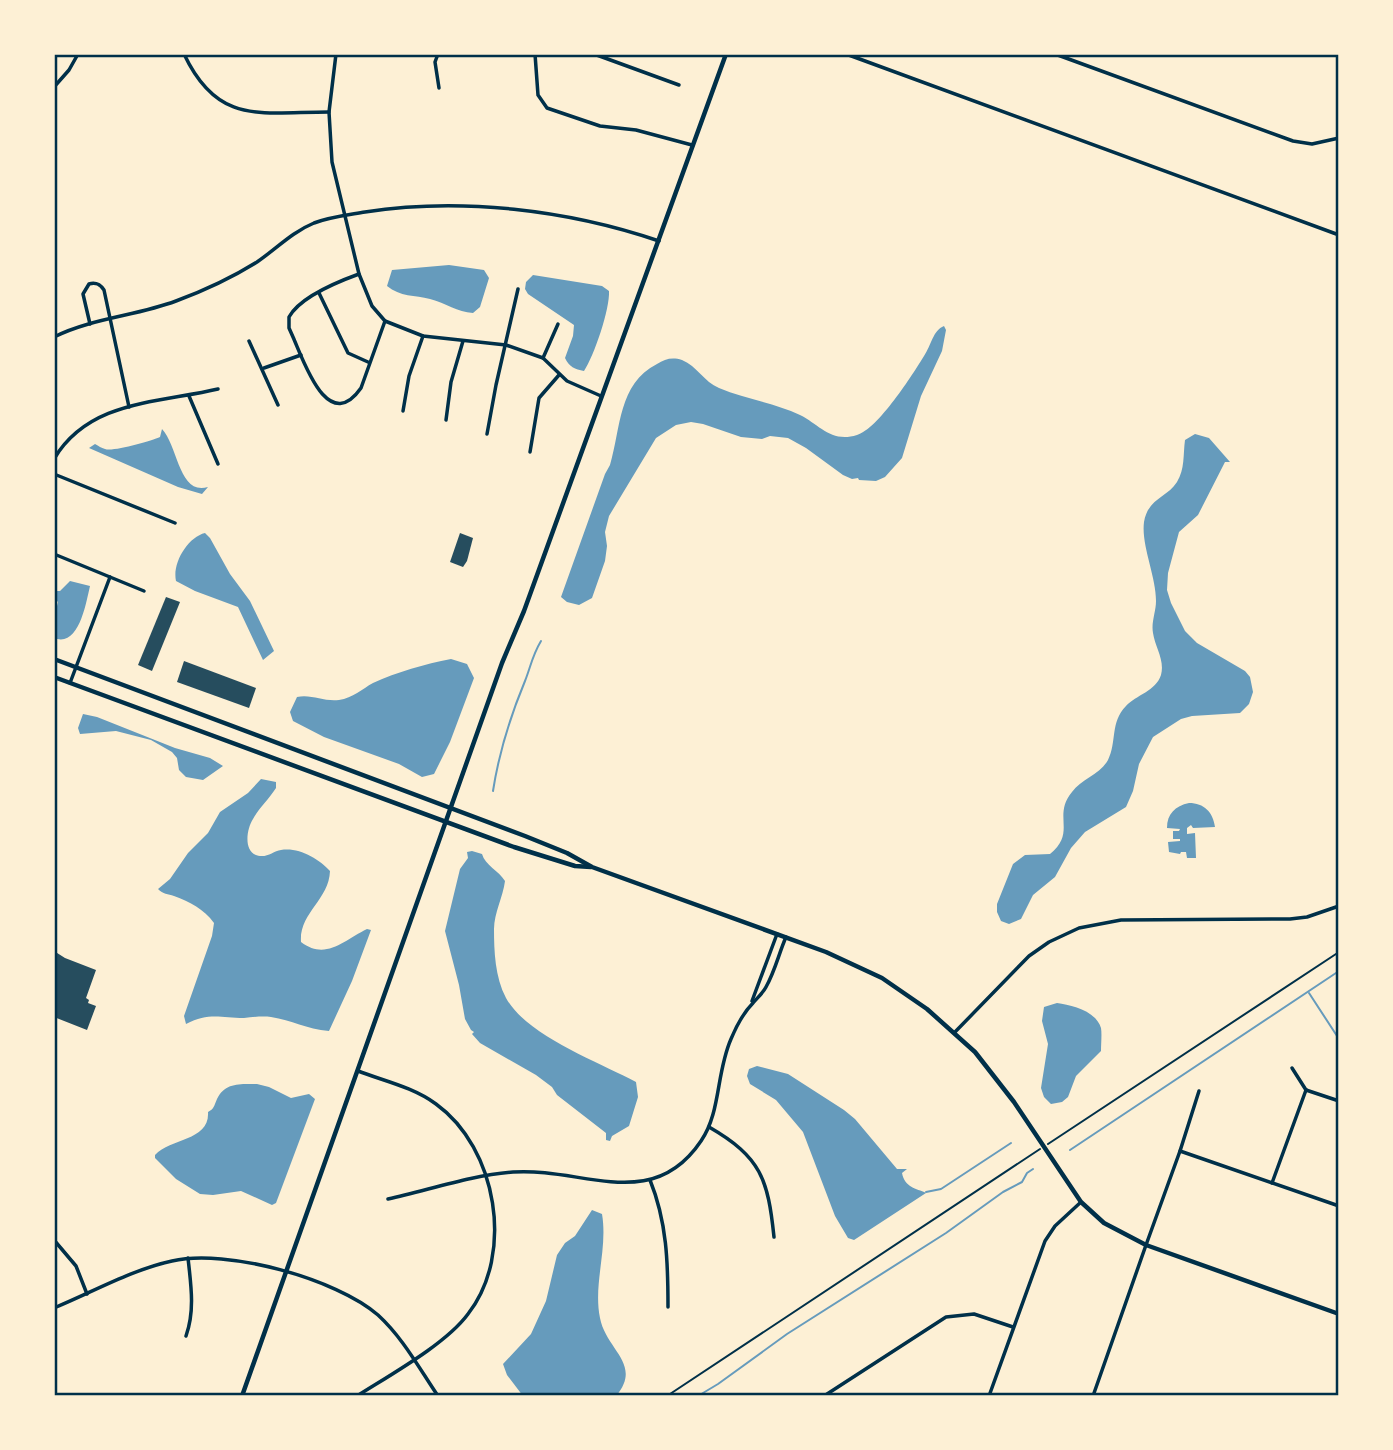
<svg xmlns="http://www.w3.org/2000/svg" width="1393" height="1450" viewBox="0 0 1393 1450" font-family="Manrope,sans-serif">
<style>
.water{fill:#669bbc}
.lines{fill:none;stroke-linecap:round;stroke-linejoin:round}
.stream{stroke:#669bbc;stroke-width:2}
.building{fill:#264d5e}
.path{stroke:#003049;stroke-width:2}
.minor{stroke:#003049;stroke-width:3.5}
.tertiary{stroke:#003049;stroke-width:3.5}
.secondary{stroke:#003049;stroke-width:4.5}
.neatline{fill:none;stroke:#003049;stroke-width:2.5}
</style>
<rect width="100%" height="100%" fill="#fdf0d5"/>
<g class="water">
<path d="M 449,265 L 484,270 L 489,278 L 480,307 L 473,313 C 457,312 446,303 430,299 C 415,295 400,297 387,286 L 392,270 Z"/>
<path d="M 533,275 L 602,286 L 609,291 C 610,309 594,356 584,371 C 575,369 569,367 565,358 L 573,336 L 574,325 L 528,294 L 525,289 L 526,282 Z"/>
<path d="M 944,326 L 946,330 L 942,351 L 921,396 L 902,458 L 885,477 L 876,481 L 859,480 L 858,478 L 852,479 L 843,475 L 806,448 L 788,438 L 770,436 L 762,439 L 741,437 L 703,424 L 691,422 L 676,425 L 656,438 L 609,516 L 605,532 L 607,546 L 605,561 L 592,598 L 579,605 L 567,602 L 561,597 L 605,474 L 610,465 C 621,428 618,384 657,364 C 665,359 672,357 682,360 C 697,366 704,382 719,388 C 745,399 775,403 800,415 C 820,425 831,443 857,435 C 878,429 913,374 924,356 C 931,346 933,330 944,326 Z"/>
<path d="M 162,429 C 178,446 179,496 208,487 L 202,494 L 178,487 L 89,448 L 95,444 C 99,446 101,448 105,449 C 113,452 151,441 160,437 Z"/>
<path d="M 1195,434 L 1209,438 L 1230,462 L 1225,462 L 1198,515 L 1179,532 L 1168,573 L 1167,590 L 1171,603 L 1185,631 L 1197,643 L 1245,671 L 1250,677 L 1253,692 L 1249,704 L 1240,713 L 1192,716 L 1181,719 L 1153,737 L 1139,764 L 1133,791 L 1126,807 L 1085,832 L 1071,848 L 1055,877 L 1033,895 L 1021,919 L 1009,924 L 1001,921 L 997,912 L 997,904 L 1013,864 L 1025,855 L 1050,854 C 1077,832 1052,816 1072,792 C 1081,779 1100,775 1108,760 C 1117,742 1110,722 1126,706 C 1136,695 1156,691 1161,675 C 1165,660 1155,647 1153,633 C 1151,622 1156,612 1156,601 C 1156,576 1141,545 1144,522 C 1148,498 1167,498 1177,482 C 1185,469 1183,455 1185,440 Z"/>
<path d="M 205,533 L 210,538 L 230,574 L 250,601 L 274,651 L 263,660 L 238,607 L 195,591 L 176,581 C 172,563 188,537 205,533 Z"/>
<path d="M 70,581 L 90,586 C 86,603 79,648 54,638 L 54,618 L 58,602 L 54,598 L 54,591 L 60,591 Z"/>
<path d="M 451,659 L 467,664 L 474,678 L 450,742 L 434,774 L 422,777 L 399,764 L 324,737 L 293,721 L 290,712 L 297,697 C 312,694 324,702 339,700 C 353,698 362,689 373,683 C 397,672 425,664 451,659 Z"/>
<path d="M 83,714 L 97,717 L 175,748 L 210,758 L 223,766 L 203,780 L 186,777 L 179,770 L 177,758 L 172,752 L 151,740 L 116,731 L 80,734 L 78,728 Z"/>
<path d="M 261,779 L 276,782 L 276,788 C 269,799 259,808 253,819 C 246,830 243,854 260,856 C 268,857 274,851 281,850 C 299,847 319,859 330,871 C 329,900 299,913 301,942 C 326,961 344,940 367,929 L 371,930 L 352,981 L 329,1031 C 306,1029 292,1020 271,1017 C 263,1016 253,1017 244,1018 C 221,1018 209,1012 186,1024 L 184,1016 L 212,936 L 214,923 C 204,909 190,902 174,896 C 168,894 163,894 158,889 L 170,879 L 188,853 L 208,833 L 220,812 L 248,793 Z"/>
<path d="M 1189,803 C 1204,803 1213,812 1215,827 L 1193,828 L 1191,825 L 1187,828 L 1187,834 L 1195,833 L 1196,858 L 1187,858 L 1186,852 L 1181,852 L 1180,854 L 1169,852 L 1168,842 L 1180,841 L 1180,839 L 1173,839 L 1173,831 L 1179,831 L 1180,829 L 1167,828 C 1167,814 1175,806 1189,803 Z"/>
<path d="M 472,851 L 482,854 C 485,865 499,871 505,881 C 503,897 494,913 494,929 C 494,951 495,977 506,998 C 527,1036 599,1062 636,1082 L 638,1097 L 629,1126 L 612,1136 L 610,1141 L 606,1140 L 606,1133 L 557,1095 L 552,1087 L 536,1075 L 480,1043 L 472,1034 L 474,1032 L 471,1030 L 465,1019 L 459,985 L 445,931 L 460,869 L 468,858 L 467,852 Z"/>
<path d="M 1057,1003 C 1072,1005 1096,1011 1101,1028 C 1102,1034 1101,1044 1101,1051 L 1076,1076 L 1068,1097 L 1062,1102 L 1051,1104 L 1044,1097 L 1041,1088 L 1048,1044 L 1042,1021 L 1044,1007 Z"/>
<path d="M 757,1066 L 788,1074 L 844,1110 L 855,1119 L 897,1169 L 907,1169 L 902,1173 C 905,1188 916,1188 926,1193 L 854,1240 L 848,1238 L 835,1216 L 803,1132 L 776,1100 L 750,1084 L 747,1076 L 749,1069 Z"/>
<path d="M 257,1084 L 269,1087 L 291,1098 L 309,1094 L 315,1099 L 276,1203 L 272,1205 L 241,1191 L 213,1195 L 200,1194 L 176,1179 L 155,1158 L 155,1155 C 171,1138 210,1141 208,1112 C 214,1109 214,1106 217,1099 C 225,1082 241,1084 257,1084 Z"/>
<path d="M 592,1210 L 602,1214 C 608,1249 593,1284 600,1318 C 606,1350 643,1364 616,1396 L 523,1396 L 507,1375 L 503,1364 L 531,1334 L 546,1301 L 557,1255 L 565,1243 L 575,1236 Z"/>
</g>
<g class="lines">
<g class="stream">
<path d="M 493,791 C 499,752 510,717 525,681 C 531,666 532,656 541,641"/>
<path d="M 1309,993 L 1339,1039"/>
<path d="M 1070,1150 L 1339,971"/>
<path d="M 926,1192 L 941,1189 L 1011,1143"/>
<path d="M 698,1396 L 718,1384 L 787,1334 L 946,1233 L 1003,1192 L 1022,1182 L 1027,1173 L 1033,1169"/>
</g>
</g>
<g class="building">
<path d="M 460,533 L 473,538 L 467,561 L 463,567 L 450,562 Z"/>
<path d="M 166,597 L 180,602 L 152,671 L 138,665 Z"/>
<path d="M 184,661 L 256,688 L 249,708 L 177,682 Z"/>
<path d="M 54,951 L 65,958 L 96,970 L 86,998 L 89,1000 L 88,1003 L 96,1006 L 87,1030 L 54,1017 Z"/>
</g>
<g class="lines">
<g class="path">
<path d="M 1048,1144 L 1339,952"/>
<path d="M 667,1396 L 1040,1149"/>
</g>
<g class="minor">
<path d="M 184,54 C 218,126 261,112 329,112"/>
<path d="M 336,54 L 329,112 L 332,162 L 359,274 L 372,306 L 385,321 L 423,336 L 506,345 L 543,358 L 567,381 L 601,396"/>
<path d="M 438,54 L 435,62 L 439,88"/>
<path d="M 535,54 L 538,95 L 547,108 L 600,126 L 636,130 L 692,145"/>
<path d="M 594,54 L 679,85"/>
<path d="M 1055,54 L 1293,141 L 1312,144 L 1339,138"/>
<path d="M 54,87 L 69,70 L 78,54"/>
<path d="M 359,274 C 337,282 300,297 289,317 L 289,328 L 293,337 C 304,362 328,435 361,388 L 385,321"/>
<path d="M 319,293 L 348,353 L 368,362"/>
<path d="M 90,324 L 83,294 L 89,284 C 96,282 100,284 104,290 L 129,407"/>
<path d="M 54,337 C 92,318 136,316 176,301 C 203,291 233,277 257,262 C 276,249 292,232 314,223 C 330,217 348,215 365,212 C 461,197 568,210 659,241"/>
<path d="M 249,341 L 278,405"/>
<path d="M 543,358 L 558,324"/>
<path d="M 264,368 L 301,355"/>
<path d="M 189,396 L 218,464"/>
<path d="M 403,411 L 409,376 L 423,336"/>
<path d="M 446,420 L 451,382 L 463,341"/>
<path d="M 487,434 L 496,385 L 518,289"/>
<path d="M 530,452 L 539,398 L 559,375"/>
<path d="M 54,459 C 89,400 159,403 218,389"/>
<path d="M 54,474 L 175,523"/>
<path d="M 54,554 L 144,591"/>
<path d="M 70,683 L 110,577"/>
<path d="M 752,1001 L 777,934"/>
<path d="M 1292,1068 L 1306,1090"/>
<path d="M 1306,1090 L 1339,1101"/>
<path d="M 709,1127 C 761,1157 768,1179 774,1237"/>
<path d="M 1180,1151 L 1339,1206"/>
<path d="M 650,1180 C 667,1222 668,1263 668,1307"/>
<path d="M 1272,1183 L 1306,1090"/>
<path d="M 388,1199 C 429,1190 472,1175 513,1172 C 582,1167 652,1214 701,1141 C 721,1112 716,1073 731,1039 C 736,1027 743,1013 753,1003 C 758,997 763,993 766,987 C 775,971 779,953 786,937"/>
<path d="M 54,1240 L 76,1266 L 87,1294"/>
<path d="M 1146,1245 L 1180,1151 L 1199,1091"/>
<path d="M 54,1308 C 93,1292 131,1270 172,1261 C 226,1248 337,1279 378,1315 C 403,1338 419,1368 438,1396"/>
<path d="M 186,1336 C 195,1311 191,1285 188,1258"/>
<path d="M 357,1396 C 390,1375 446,1344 468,1314 C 515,1254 497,1148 436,1104 C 413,1087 384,1081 358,1071"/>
<path d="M 824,1396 L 946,1317 L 974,1314 L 1013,1327"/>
<path d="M 989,1396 L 1045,1241 L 1055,1226 L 1081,1202"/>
</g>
<g class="tertiary">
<path d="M 846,54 L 1339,235"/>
<path d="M 955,1032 L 1029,956 L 1049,942 L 1079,928 L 1121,920 L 1290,919 L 1307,917 L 1339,906"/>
<path d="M 1093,1396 L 1146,1245"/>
</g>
<g class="secondary">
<path d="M 54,659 L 525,836 L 567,853 L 592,867 L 826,952 L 882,978 L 927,1009 L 975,1052 L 1014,1102 L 1081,1202 L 1104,1223 L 1146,1245 L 1339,1314"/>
<path d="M 54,677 L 514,847 L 575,866 L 591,867"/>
<path d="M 242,1396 L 502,663 L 524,611 L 726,54"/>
</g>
</g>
<rect width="1393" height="1450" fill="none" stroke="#fdf0d5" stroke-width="112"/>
<rect x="56" y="56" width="1281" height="1338" class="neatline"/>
</svg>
